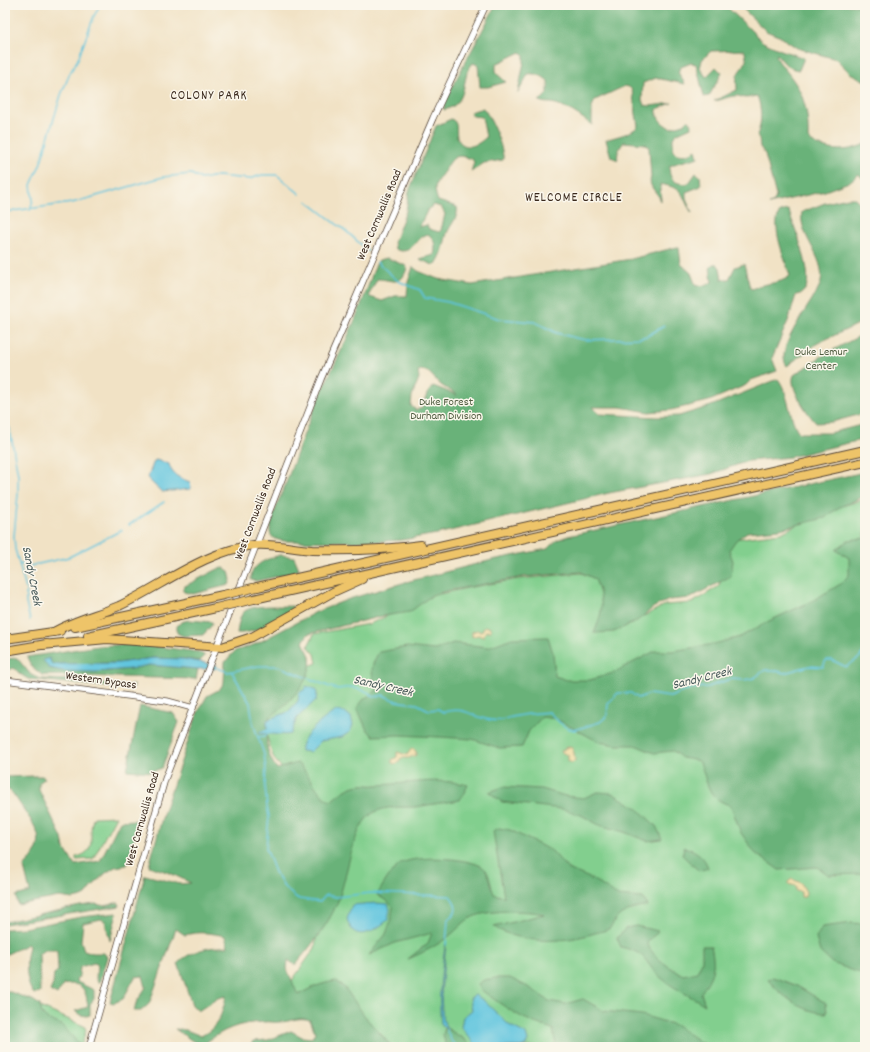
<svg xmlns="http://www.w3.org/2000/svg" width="870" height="1052" viewBox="0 0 870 1052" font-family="Dekko,sans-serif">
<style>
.green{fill:#82cf8e;stroke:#5e7c56}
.forest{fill:#69b279;stroke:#526e4c;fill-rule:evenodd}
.sand{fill:#eeda9e;stroke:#94825e}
.water{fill:#60c5de;stroke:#4e787e}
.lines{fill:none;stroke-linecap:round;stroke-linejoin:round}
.stream{stroke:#60c5de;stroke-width:1.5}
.tertiary-casing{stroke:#564637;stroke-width:7}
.motorway-casing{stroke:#564637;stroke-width:10}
.tertiary{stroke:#fff;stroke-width:5.5}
.motorway{stroke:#eec469;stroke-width:8}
.motorway-bridge-casing{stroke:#564637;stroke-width:10;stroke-linecap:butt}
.motorway-bridge{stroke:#eec469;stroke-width:8}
.labels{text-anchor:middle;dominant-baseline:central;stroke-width:3;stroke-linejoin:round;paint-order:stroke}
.street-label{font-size:12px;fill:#3b2a1e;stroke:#fbf7ec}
.park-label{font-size:12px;fill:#505c40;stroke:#fbf7ec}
.neighbourhood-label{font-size:13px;letter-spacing:1px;fill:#3b2a1e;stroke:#fbf7ec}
.water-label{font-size:13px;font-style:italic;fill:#465858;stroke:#fbf7ec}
</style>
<rect width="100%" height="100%" fill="#fbf7ec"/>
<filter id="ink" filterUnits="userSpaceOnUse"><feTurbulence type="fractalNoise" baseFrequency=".025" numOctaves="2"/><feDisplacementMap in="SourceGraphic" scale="8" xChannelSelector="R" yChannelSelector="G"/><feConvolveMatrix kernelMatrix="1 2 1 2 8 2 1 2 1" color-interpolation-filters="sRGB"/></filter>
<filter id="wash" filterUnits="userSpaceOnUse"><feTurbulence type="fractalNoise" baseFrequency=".012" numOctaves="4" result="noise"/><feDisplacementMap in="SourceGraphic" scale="16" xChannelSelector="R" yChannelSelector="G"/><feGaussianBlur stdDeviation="0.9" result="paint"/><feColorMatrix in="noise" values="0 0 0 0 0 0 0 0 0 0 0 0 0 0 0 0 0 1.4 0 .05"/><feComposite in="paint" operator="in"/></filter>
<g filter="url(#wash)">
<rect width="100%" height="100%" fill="#f1e2c5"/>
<g class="green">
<path d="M 865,499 L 865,1047 L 392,1047 L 379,1032 L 298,1005 L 291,982 L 315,948 L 319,919 L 272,791 L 281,767 L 274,759 L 264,728 L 265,718 L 301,669 L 317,663 L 315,654 L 308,646 L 314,634 L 369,624 L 435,595 L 472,587 L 519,579 L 581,573 L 596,579 L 614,624 L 646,615 L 665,605 L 692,603 L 719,586 L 728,558 L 726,544 L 734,539 L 781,533 L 826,511 Z"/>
<path d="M 116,816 L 93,859 L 76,860 L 76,857 C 100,852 86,833 94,817 Z"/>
<path d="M 5,992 L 84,1026 L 86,1030 L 81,1047 L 5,1047 Z"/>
</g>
<g class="forest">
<path d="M 496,5 L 725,5 L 763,42 L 781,50 L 804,58 L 799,70 C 788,69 783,62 777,54 L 776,57 C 780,64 786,70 791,77 C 805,95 809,117 808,139 C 824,152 847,153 865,144 L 865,178 L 862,178 L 859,174 L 849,182 L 825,191 L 769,204 L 774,202 L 776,196 L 765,154 L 760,147 L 759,139 L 757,135 C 762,124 762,107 757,96 L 744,98 C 734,92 725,100 714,101 L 737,90 C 737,86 736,81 737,77 C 739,66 751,66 744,50 L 711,51 L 702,60 L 700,68 L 706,77 L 716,67 L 722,73 L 709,96 L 704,97 L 696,64 L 691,63 L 681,67 L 678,72 L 685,84 L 656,78 L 643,83 L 642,100 L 644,105 L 650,106 L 672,103 L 657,109 C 656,119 662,123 670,128 L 684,124 L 688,120 L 691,124 L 691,127 L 678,133 L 673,138 L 673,151 C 681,157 688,155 696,150 L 698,157 C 689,161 679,161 670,166 C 667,179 677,186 689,183 L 696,173 L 700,176 L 701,186 L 686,192 L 686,198 L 692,213 C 679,193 687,189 660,184 L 661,201 C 658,192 647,187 651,177 L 649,148 L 646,144 L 624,142 C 620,147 616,153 618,160 L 611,157 L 606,140 C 616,136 632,134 638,126 L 632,90 L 629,87 L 625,86 L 595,100 L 592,107 L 592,125 C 581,117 567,106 552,103 C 547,103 544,103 539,101 C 547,96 549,91 548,81 C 543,76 536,73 528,74 L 518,93 L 524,62 L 524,55 L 521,52 L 496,64 L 496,73 L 506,82 L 488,87 L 480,87 L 478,65 L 473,63 C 459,78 471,103 444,110 L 444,104 L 453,85 Z"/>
<path d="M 739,5 L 865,5 L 865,81 L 850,73 L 836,59 L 797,48 L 781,37 L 766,31 Z"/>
<path d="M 483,108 C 490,115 505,151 503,160 L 484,163 L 471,172 L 474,162 L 472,159 C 455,153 453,157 445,170 C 436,183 432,184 438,201 L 457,207 C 459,217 451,224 447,233 C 444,244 443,254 436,264 L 433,265 L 419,259 L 434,255 C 436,246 435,239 428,234 C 414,238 412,257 395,249 L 394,242 L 406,211 L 409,191 L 436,126 L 451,119 C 453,120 455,121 456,124 C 457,127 456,132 457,137 C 463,152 478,146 486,137 L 482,117 L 473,116 L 470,112 ZM 434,205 L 441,207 L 445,214 L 441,230 L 439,232 L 429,229 L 427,225 L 419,227 L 428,209 Z"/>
<path d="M 848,198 L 855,198 L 865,208 L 865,321 L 818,343 L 787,366 C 772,349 816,300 821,282 C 826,257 798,236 802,212 L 825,203 Z"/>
<path d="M 787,210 L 789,211 C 793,227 824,292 796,295 L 788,321 L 772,358 L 777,371 L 751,380 L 746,385 L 709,401 L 671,410 L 649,412 L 620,407 L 593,407 L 599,414 L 658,417 L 679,416 L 711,406 L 778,379 C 789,392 790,425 800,433 L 830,433 L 865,424 L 865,439 L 790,457 L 748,461 L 711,474 L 609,493 L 437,534 L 402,540 L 369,542 L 284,541 C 278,540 271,539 270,532 C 269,522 282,493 286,483 C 298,450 310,416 325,384 C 344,346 362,307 375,266 L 379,260 L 387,258 L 406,266 L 407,268 C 401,288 392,279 377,279 L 369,295 L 370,297 L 382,301 L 395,296 L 407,296 L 408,282 L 413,267 L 418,271 L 438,279 L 472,285 L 631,259 L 677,247 L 679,248 L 681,264 L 691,273 L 696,286 L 707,285 L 712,282 L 710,267 L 713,264 L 717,264 L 720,268 L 722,280 L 729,279 L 735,267 L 744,264 L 750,288 L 752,289 C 765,282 779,285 790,276 C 786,260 770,227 780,212 ZM 421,370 C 432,371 433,379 441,385 C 446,389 453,391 457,395 L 433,386 L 427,394 L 422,408 L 416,410 L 411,406 L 412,396 L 419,378 L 418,371 Z"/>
<path d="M 865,333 L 865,413 L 832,422 L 816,423 C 808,414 788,387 794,375 L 822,356 Z"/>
<path d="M 865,472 L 865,496 L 838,508 L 825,518 L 780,529 L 747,532 L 736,540 L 729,550 L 733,561 L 731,576 L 690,598 L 669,600 L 654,607 L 637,621 L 614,632 L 594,633 C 604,610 603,601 595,579 L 581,572 L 523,577 L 447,591 L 432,595 L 410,612 L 383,616 L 308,634 L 303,642 C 305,647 309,652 310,657 C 314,681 286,705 269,718 C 266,740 264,750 277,769 L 297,763 C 309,772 318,797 331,801 C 339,794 349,786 360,785 C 365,784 371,786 376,785 C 407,784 438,777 468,785 L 460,800 C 445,802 430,805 415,807 C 400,808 387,805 373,813 C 350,827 347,886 335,908 C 325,929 310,947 295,965 L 288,960 L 287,969 L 298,995 C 310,988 322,983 336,981 L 345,988 L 367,1019 L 392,1047 L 250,1047 L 253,1041 L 268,1040 L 291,1031 L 302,1037 L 312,1038 L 315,1032 L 310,1020 C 297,1016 292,1022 279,1022 C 274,1023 269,1021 264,1022 C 238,1023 224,1029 204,1044 L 194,1042 L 175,1029 L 186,1030 L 201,1036 C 217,1029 223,1014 226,996 L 218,998 L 198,1011 L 192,1005 L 178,963 C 191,950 211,946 228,947 L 225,936 C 211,933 200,931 185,935 L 176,929 L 149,1004 L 141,1011 L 134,1011 L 136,1003 L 146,987 L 143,976 L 135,977 L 123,999 L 114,1003 L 110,1002 L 145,875 L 180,884 L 191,883 L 170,873 L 149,866 L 164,811 L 198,712 L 207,696 L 220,689 L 224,682 L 225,662 L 235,651 L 256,644 L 316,612 L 349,599 L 406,582 L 492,560 L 547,549 L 557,540 L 568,536 Z"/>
<path d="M 865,538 L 865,874 L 829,875 L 817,867 L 779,870 L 755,853 L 741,833 L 731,806 C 727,804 721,802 717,799 C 706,791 705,772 699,761 L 682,758 L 673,751 L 654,753 L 635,745 L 616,745 L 599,742 L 556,719 L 542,717 L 529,731 L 522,747 L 499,748 L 472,739 L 440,737 L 399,735 L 373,736 L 366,728 L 357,708 L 364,699 L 378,689 C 370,673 370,667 379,652 L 407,647 L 435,650 L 453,643 L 488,647 L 512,638 L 548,637 L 553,653 L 555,676 L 567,680 L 590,680 L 613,673 L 655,651 L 673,651 L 714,644 L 740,637 L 769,621 L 810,602 L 839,585 L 849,575 L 849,558 L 836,550 L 848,540 Z"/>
<path d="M 281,555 L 294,557 L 299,569 L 293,573 L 256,581 L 251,580 C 250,564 269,558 281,555 Z"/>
<path d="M 224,568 L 229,571 L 231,580 L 229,585 L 193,594 L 184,592 L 182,589 L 185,586 L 218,569 Z"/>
<path d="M 293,606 C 288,619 251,635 237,633 C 238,627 239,619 242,614 C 249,603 280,607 293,606 Z"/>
<path d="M 189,620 L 212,622 L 212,625 L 203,635 L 183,636 L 177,633 L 177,626 L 181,622 Z"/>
<path d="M 136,644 L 199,652 L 205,656 L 200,661 L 183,659 L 153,658 L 118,663 L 52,664 L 49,658 L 49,668 L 62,671 L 96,672 L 130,669 L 149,665 L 198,669 L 196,679 L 42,675 L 31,666 L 27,657 L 98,646 Z"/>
<path d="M 17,658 L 31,675 L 40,679 L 82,680 L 122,686 L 134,685 L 134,687 L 129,689 L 28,679 L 20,674 L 14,668 L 5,671 L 5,659 Z"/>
<path d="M 140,706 L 173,713 L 179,722 L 162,768 L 151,772 L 127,770 Z"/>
<path d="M 35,776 L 42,776 L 45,778 L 39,783 L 39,790 L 62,838 L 64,848 L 75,865 L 100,861 L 120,821 L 135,820 L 138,825 L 127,865 L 115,867 L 106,873 L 97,881 L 86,895 L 82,897 L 73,899 L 59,897 L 18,905 L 16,896 L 30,892 L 24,867 C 48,842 39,832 22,807 C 17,800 13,791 5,788 L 5,777 Z"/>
<path d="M 503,787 L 542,789 L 565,796 L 584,798 L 597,792 L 612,793 L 637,808 L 656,826 L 662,839 L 647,841 L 624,832 L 599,825 L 581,815 L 562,809 L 502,802 L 489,792 Z"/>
<path d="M 499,828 L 510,830 L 552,851 L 568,869 L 592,879 L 618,896 L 643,898 L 648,906 C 638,908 626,910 619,916 C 615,919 613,925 610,928 C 606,931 599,932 595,933 C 563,943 524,945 494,927 L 544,914 C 526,910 485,909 469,919 C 461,924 455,932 448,937 C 435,947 422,953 408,959 L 428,943 L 432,933 L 395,943 L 369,955 L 386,934 L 390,923 L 393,907 L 387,901 L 377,895 C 384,884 390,871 402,863 C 415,855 477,857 486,870 C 490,876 491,887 494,894 L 504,897 L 493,831 Z"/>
<path d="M 684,847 C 696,850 705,857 708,868 L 699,871 L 682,855 Z"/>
<path d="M 115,903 L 119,903 L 120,906 L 5,924 L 5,922 L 80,906 L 95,904 L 105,906 Z"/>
<path d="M 117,913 L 110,941 L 105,921 L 101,919 L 83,923 L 81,941 L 84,950 L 93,953 L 104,953 L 107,957 L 99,983 L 96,979 L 97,964 L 94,963 L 80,967 L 79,977 L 75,981 L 94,990 L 94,999 L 90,1004 L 90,1015 L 87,1016 L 80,1015 L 75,1011 L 88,1007 C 86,990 83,981 63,985 L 57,995 L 50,991 L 53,984 L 54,974 L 58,971 L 57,950 L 44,950 L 39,954 L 40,992 L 34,994 C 25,985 25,958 29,947 L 28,944 L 5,955 L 5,929 L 24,928 L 81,917 Z"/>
<path d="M 852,923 L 865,924 L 865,975 L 832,963 L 820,952 L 816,938 L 822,927 Z"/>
<path d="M 636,926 L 658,931 L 647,943 C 653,958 669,967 683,975 L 697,972 L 702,962 L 702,946 L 711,946 C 716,968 713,974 701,993 L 705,1005 C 691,996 672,988 659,976 C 642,960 649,954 621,947 L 617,938 L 626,928 Z"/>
<path d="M 773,977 L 797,986 L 826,1003 L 827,1013 C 803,1013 782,996 768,980 Z"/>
<path d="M 495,978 L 510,978 L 530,988 L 549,1001 L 565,1004 L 583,999 L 604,1011 L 642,1015 L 675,1025 L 708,1047 L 556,1047 L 553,1029 C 521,1020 508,1009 481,990 L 478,984 L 484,980 Z"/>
<path d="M 5,990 L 34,1001 L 40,1005 L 42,1014 L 47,1019 L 62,1025 L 82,1047 L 5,1047 Z"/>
<path d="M 445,1027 L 464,1039 L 472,1047 L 446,1047 L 443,1035 Z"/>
</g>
<g class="sand">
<path d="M 485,626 L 491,628 L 491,631 L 486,631 L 483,637 L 478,635 L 472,637 L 472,632 L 477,630 L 481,632 Z"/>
<path d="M 568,747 L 572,748 L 574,753 L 575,761 L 572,763 L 568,761 L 568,755 L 563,753 L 561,751 Z"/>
<path d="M 412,748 L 416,751 L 416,755 L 409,758 L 401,758 L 397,764 L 392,763 L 392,760 L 397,757 L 397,752 L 407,755 Z"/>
<path d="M 792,879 L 801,883 L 806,892 L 805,897 L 801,897 L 801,892 L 796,891 L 796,886 L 788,884 L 788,882 Z"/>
</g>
<g class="water">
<path d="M 156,460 L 169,464 C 172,476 180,478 190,482 L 191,489 L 162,492 L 151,482 L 148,477 L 154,461 Z"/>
<path d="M 49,658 L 52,664 L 118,663 L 153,658 L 183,659 L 217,665 L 215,669 L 198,669 L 149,665 L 130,669 L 96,672 L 62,671 L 49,668 L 43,660 Z"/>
<path d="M 306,686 L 315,689 L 317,693 L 316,700 L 297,718 L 291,734 C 285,736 269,733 260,734 L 259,732 L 267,729 L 267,720 L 288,712 L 298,701 L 299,693 L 305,689 Z"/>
<path d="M 336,711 L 345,712 L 351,717 L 353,725 L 350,732 L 342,737 L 321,741 L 310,752 L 301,751 C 298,738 325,717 336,711 Z"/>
<path d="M 376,903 L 388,904 L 390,909 L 388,920 C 374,931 354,945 347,919 L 352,905 Z"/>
<path d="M 446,943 C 444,969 436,1004 447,1030 L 441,1024 C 438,997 441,969 446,943 Z"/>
<path d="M 475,995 L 483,1000 L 509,1025 L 526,1034 L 528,1041 L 526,1045 L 520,1047 L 477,1047 L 461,1027 L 463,1017 L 472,1010 L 470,998 Z"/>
</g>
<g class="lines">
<g class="stream">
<path d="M 307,201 L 339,226 C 343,227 362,246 368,251"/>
<path d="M 30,210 L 33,200 L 31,185 L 40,165 L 61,95 L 70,73 L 78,59 L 94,16 L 100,5"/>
<path d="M 5,212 L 72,203 L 163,177 L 191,174 L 201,179 L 218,176 L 249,179 L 262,175 L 277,175 L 300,194"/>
<path d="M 377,262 L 398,281 L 420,290 L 425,298 L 448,302 L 500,319 L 535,322 L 557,333 L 576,338 L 586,340 L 638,338 L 647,336 L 664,326"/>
<path d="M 5,415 L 10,430 L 18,475 L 18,494 L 14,536 L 15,549 L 26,589 L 26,603 L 30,620"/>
<path d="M 129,525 L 164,502"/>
<path d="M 20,564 L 30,566 L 69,557 L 122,530"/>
<path d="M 215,667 L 228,672 L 258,666 L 278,666 L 330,687 L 338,689 L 351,687 L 368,692 L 374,697 L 383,695 L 396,701 L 417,704 L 429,710 L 438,709 L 443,712 C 468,706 469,717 491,720 C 501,722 503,719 512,717 C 523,714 537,713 549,712 L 560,723 L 567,728 L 574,730 L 600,722 L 607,716 L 608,703 L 618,693 L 631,693 L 638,698 L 649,694 L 670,697 L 692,688 L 708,687 L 730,679 L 744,680 L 754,678 L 765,670 L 774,670 L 784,673 L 809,666 L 823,667 L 826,660 L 832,660 L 846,667 L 859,658 L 865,650"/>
<path d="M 232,672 L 250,703 L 253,723 L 264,754 L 266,770 L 265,785 L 267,807 L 269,816 L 266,848 L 275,872 L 284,887 L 294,896 L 299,899 L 320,902 L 326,895 L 336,897 L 370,893 L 450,896 C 458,906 458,912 448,919 L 446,945"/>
<path d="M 258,737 L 264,736 L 272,732"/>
<path d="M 446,1029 L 452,1042 L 458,1047"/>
</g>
</g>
</g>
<g filter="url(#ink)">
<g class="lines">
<g class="tertiary-casing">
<g id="tertiary">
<path d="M 5,680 L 167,701 L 193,708"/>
<path d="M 89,1047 L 165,779 L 321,379 L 433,118 L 486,5"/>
</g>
</g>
<g class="motorway-casing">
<g id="motorway">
<path d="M 257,587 L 865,450"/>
<path d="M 254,599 L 865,462"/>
<path d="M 75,627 L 223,595"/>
<path d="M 54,632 C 74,620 98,615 119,606 C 163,585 205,551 254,545 C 273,543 293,549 312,550 C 348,551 385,550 421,545"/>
<path d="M 88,636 L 216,608"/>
<path d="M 5,639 L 60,631"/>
<path d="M 42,645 L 107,639 L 222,647 L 252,637 L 333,592 L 362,579"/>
<path d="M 5,651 L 47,644"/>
</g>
</g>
<use href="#tertiary" class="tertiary"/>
<use href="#motorway" class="motorway"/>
<g class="motorway-bridge-casing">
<g id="motorway-bridge">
<path d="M 223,595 L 257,587"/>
<path d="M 216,608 L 254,599"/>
</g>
</g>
<use href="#motorway-bridge" class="motorway-bridge"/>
</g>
</g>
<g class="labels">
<g class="street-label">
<text transform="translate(380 215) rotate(-67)">West Cornwallis Road</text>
<text transform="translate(256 514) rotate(-69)">West Cornwallis Road</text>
<text transform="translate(101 681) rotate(8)">Western Bypass</text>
<text transform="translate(143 819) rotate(-74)">West Cornwallis Road</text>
</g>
<g class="park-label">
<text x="821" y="352">Duke Lemur<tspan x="821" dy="14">Center</tspan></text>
<text x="446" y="402">Duke Forest<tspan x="446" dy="14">Durham Division</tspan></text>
</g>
<g class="neighbourhood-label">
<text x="209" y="96">COLONY PARK</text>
<text x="574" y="198">WELCOME CIRCLE</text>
</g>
<g class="water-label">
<text transform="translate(31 576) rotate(79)">Sandy Creek</text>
<text transform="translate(702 679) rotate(-14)">Sandy Creek</text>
<text transform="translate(383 687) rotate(13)">Sandy Creek</text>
</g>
</g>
<rect width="870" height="1052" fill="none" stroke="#fbf7ec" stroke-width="20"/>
</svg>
